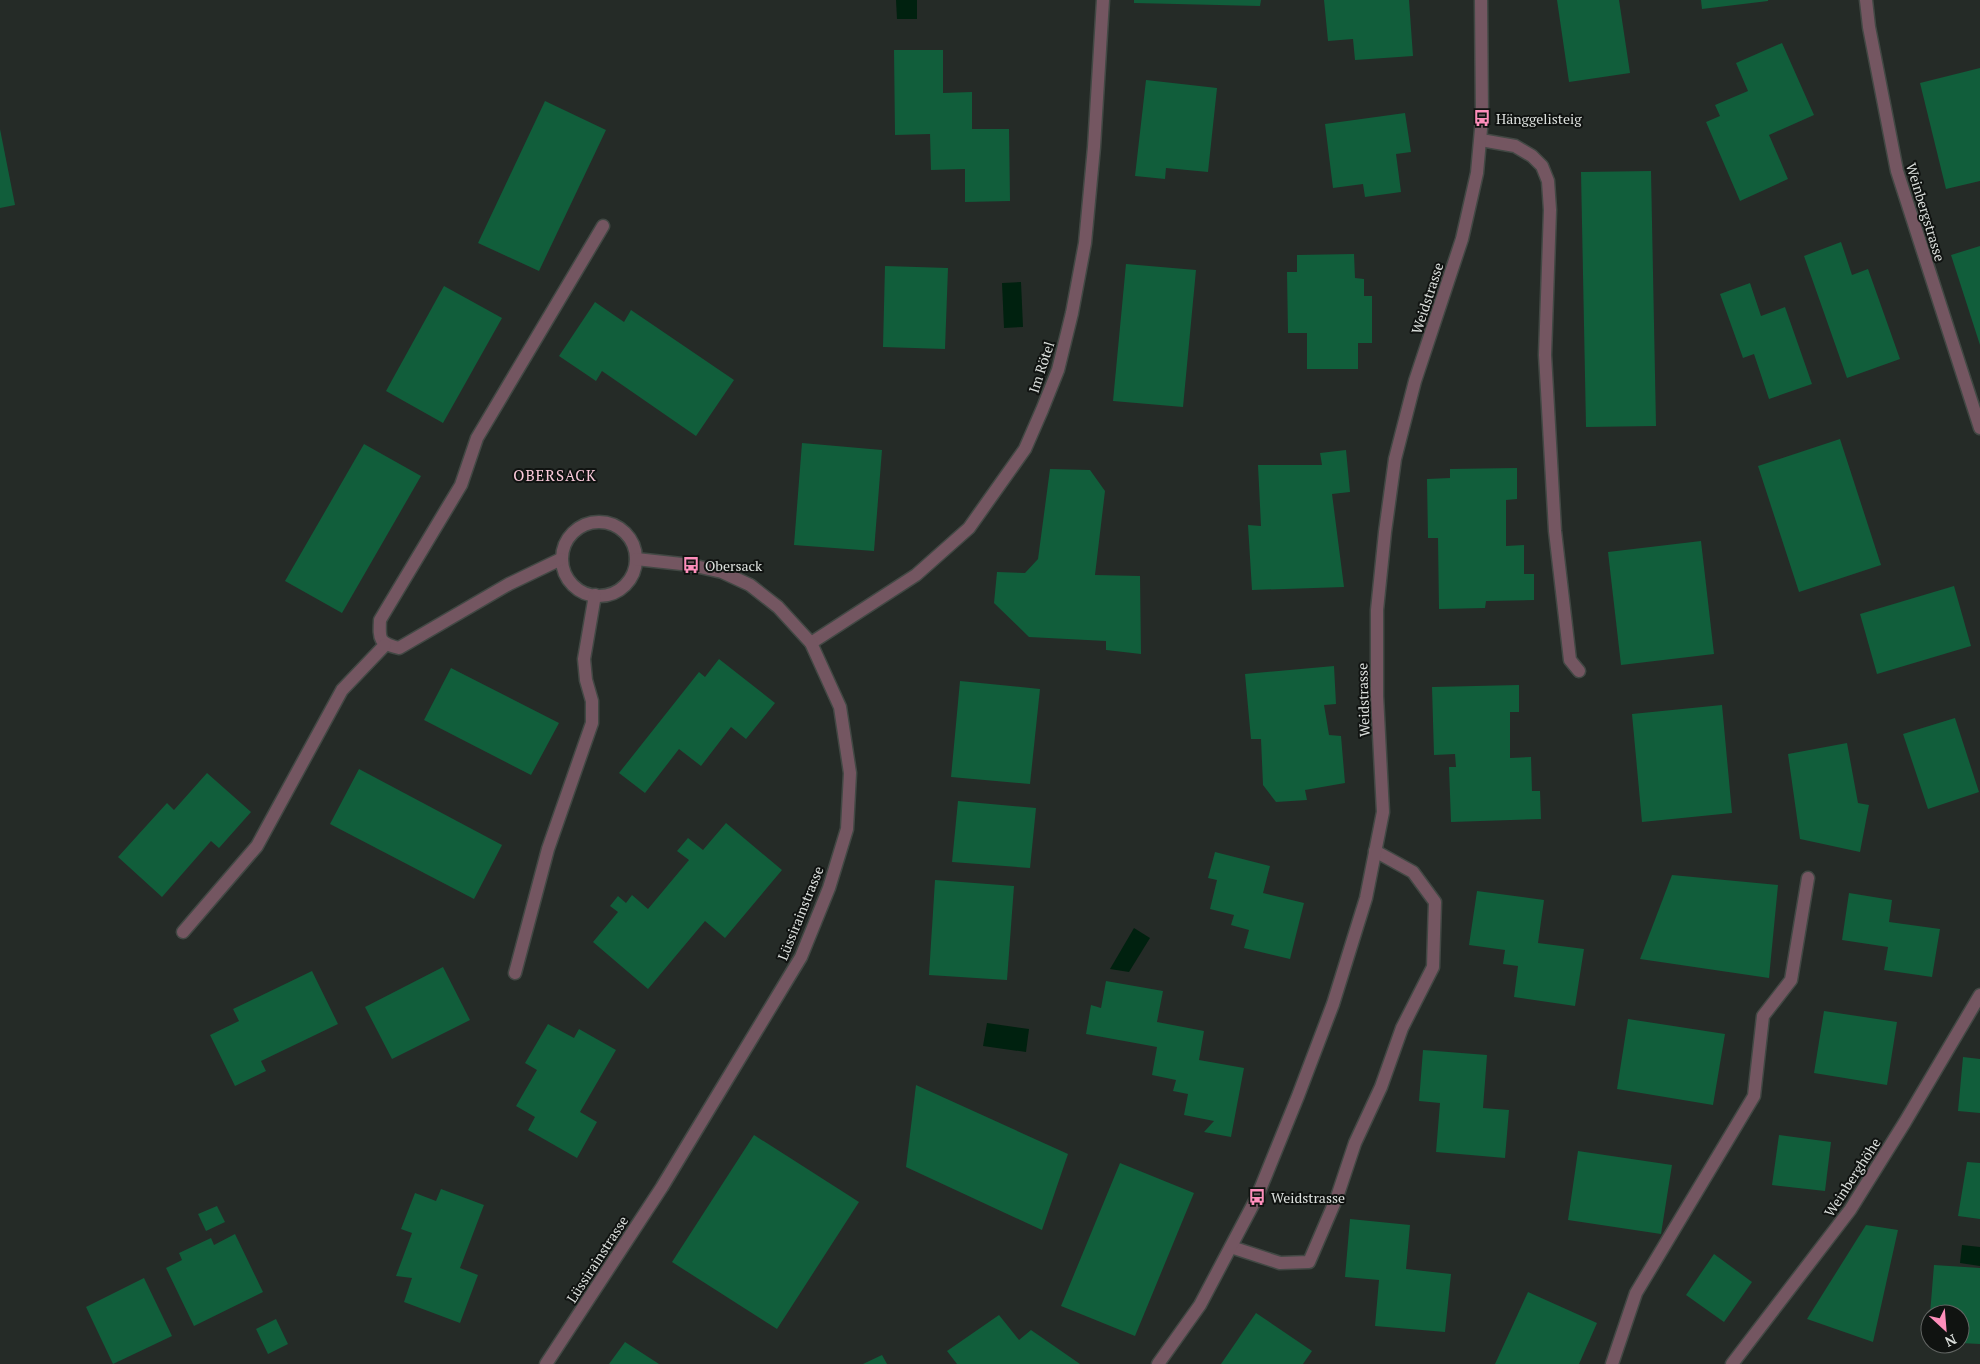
<svg xmlns="http://www.w3.org/2000/svg" width="1980" height="1364" viewBox="0 0 1980 1364" font-family="'PT Serif',serif">
<style>
.water{fill:#00210f}
.building{fill:#115e3b}
.lines{fill:none;stroke-linecap:round;stroke-linejoin:round}
.minor-casing{stroke:#424844;stroke-width:15}
.minor{stroke:#745661;stroke-width:12}
.labels{text-anchor:middle;dominant-baseline:central;stroke-width:4;stroke-linejoin:round;paint-order:stroke}
.poi-label{font-size:14px;fill:#dce0dd;stroke:#101311;text-anchor:start}
.street-label{font-size:14px;fill:#dce0dd;stroke:#101311}
.neighbourhood-label{font-size:15px;letter-spacing:1px;fill:#fbcadb;stroke:#101311}
</style>
<rect width="100%" height="100%" fill="#252b27"/>
<g class="water">
<path d="M 896,0 L 917,0 L 917,19 L 897,19 Z"/>
<path d="M 1021,282 L 1023,327 L 1004,328 L 1002,283 Z"/>
<path d="M 1134,928 L 1150,938 L 1129,972 L 1110,969 Z"/>
<path d="M 987,1023 L 1029,1029 L 1026,1052 L 983,1046 Z"/>
<path d="M 1962,1245 L 1980,1247 L 1980,1266 L 1960,1263 Z"/>
</g>
<g class="building">
<path d="M 1134,0 L 1261,0 L 1260,6 L 1134,3 Z"/>
<path d="M 1324,0 L 1409,0 L 1413,56 L 1355,60 L 1353,39 L 1328,41 Z"/>
<path d="M 1557,0 L 1619,0 L 1630,73 L 1569,82 Z"/>
<path d="M 1701,0 L 1768,0 L 1768,1 L 1702,9 Z"/>
<path d="M 1782,43 L 1814,115 L 1769,135 L 1788,179 L 1740,201 L 1706,122 L 1720,116 L 1715,105 L 1748,91 L 1736,63 Z"/>
<path d="M 894,50 L 943,50 L 943,93 L 972,92 L 972,129 L 1009,129 L 1010,201 L 965,202 L 965,169 L 931,170 L 930,134 L 895,135 Z"/>
<path d="M 1980,68 L 1980,181 L 1946,189 L 1920,83 Z"/>
<path d="M 1146,80 L 1217,88 L 1208,172 L 1166,168 L 1165,179 L 1135,176 Z"/>
<path d="M 545,101 L 606,130 L 539,271 L 478,243 Z"/>
<path d="M 1405,113 L 1411,152 L 1396,154 L 1401,192 L 1365,197 L 1363,184 L 1333,188 L 1325,124 Z"/>
<path d="M 0,129 L 15,205 L 0,208 Z"/>
<path d="M 1651,171 L 1656,426 L 1586,427 L 1581,172 Z"/>
<path d="M 1841,242 L 1852,275 L 1868,269 L 1900,359 L 1847,378 L 1804,256 Z"/>
<path d="M 1980,246 L 1980,345 L 1951,255 Z"/>
<path d="M 1354,254 L 1355,278 L 1364,279 L 1364,296 L 1372,296 L 1372,343 L 1358,343 L 1358,369 L 1307,369 L 1307,333 L 1288,333 L 1287,272 L 1297,272 L 1297,255 Z"/>
<path d="M 1126,264 L 1196,270 L 1183,407 L 1113,401 Z"/>
<path d="M 885,266 L 948,268 L 945,349 L 883,347 Z"/>
<path d="M 1750,283 L 1761,316 L 1785,307 L 1812,384 L 1769,399 L 1754,354 L 1743,358 L 1720,294 Z"/>
<path d="M 444,286 L 502,318 L 443,423 L 386,391 Z"/>
<path d="M 595,302 L 624,322 L 631,310 L 734,380 L 696,436 L 602,371 L 596,381 L 559,356 Z"/>
<path d="M 1840,439 L 1881,565 L 1799,592 L 1758,466 Z"/>
<path d="M 802,443 L 882,450 L 874,551 L 794,545 Z"/>
<path d="M 364,444 L 421,476 L 342,613 L 285,581 Z"/>
<path d="M 1346,450 L 1350,492 L 1332,494 L 1344,587 L 1252,590 L 1248,525 L 1261,526 L 1258,465 L 1322,465 L 1320,453 Z"/>
<path d="M 1517,468 L 1517,499 L 1506,500 L 1506,546 L 1524,545 L 1524,574 L 1534,574 L 1534,600 L 1486,601 L 1485,608 L 1439,609 L 1438,538 L 1428,538 L 1427,479 L 1450,478 L 1450,469 Z"/>
<path d="M 1050,469 L 1090,470 L 1105,491 L 1095,575 L 1140,576 L 1141,654 L 1106,650 L 1106,641 L 1029,637 L 994,603 L 997,572 L 1025,573 L 1038,559 Z"/>
<path d="M 1701,541 L 1714,654 L 1621,665 L 1608,552 Z"/>
<path d="M 1954,586 L 1971,646 L 1877,674 L 1860,614 Z"/>
<path d="M 719,659 L 775,703 L 746,739 L 731,727 L 701,766 L 679,749 L 645,793 L 619,773 L 699,672 L 705,677 Z"/>
<path d="M 1334,666 L 1336,704 L 1324,705 L 1329,735 L 1341,736 L 1345,783 L 1305,790 L 1307,800 L 1276,802 L 1263,785 L 1261,739 L 1251,739 L 1245,674 Z"/>
<path d="M 451,668 L 559,723 L 531,775 L 424,720 Z"/>
<path d="M 960,681 L 1040,689 L 1030,784 L 951,777 Z"/>
<path d="M 1519,685 L 1519,712 L 1510,712 L 1510,758 L 1531,757 L 1532,791 L 1540,791 L 1541,819 L 1451,822 L 1449,767 L 1456,767 L 1455,754 L 1434,755 L 1432,687 Z"/>
<path d="M 1722,705 L 1732,813 L 1642,822 L 1632,714 Z"/>
<path d="M 1955,718 L 1979,792 L 1928,809 L 1903,734 Z"/>
<path d="M 1847,743 L 1858,803 L 1869,805 L 1860,852 L 1800,839 L 1788,754 Z"/>
<path d="M 359,769 L 502,845 L 474,899 L 330,824 Z"/>
<path d="M 207,773 L 251,812 L 219,848 L 211,841 L 162,897 L 118,857 L 167,803 L 174,810 Z"/>
<path d="M 958,801 L 1036,808 L 1030,868 L 952,862 Z"/>
<path d="M 726,823 L 782,870 L 725,938 L 705,921 L 648,989 L 593,942 L 618,912 L 610,906 L 618,896 L 626,903 L 632,895 L 648,909 L 689,860 L 677,851 L 688,838 L 703,850 Z"/>
<path d="M 1215,852 L 1270,866 L 1263,893 L 1304,903 L 1290,959 L 1244,948 L 1249,930 L 1231,925 L 1234,915 L 1210,909 L 1217,880 L 1208,878 Z"/>
<path d="M 1672,875 L 1778,885 L 1769,978 L 1640,959 Z"/>
<path d="M 935,880 L 1014,886 L 1007,980 L 929,975 Z"/>
<path d="M 1477,891 L 1544,900 L 1538,943 L 1584,949 L 1575,1006 L 1514,997 L 1518,966 L 1503,964 L 1505,950 L 1469,945 Z"/>
<path d="M 1849,893 L 1892,900 L 1889,922 L 1940,929 L 1932,977 L 1884,970 L 1888,947 L 1842,940 Z"/>
<path d="M 443,967 L 470,1020 L 392,1059 L 365,1007 Z"/>
<path d="M 312,971 L 338,1024 L 261,1061 L 266,1071 L 235,1086 L 210,1035 L 239,1021 L 233,1009 Z"/>
<path d="M 1106,981 L 1163,991 L 1157,1022 L 1204,1031 L 1199,1060 L 1244,1068 L 1231,1137 L 1204,1132 L 1214,1121 L 1184,1115 L 1188,1094 L 1173,1091 L 1176,1080 L 1152,1075 L 1157,1047 L 1086,1034 L 1091,1005 L 1101,1008 Z"/>
<path d="M 1824,1011 L 1897,1022 L 1887,1085 L 1814,1073 Z"/>
<path d="M 1628,1019 L 1725,1034 L 1713,1105 L 1617,1089 Z"/>
<path d="M 548,1024 L 574,1038 L 579,1029 L 616,1050 L 580,1112 L 597,1122 L 577,1158 L 528,1130 L 535,1117 L 516,1106 L 537,1070 L 525,1063 Z"/>
<path d="M 1423,1050 L 1487,1055 L 1483,1108 L 1509,1110 L 1505,1158 L 1436,1152 L 1440,1103 L 1419,1101 Z"/>
<path d="M 1963,1057 L 1980,1059 L 1980,1113 L 1958,1111 Z"/>
<path d="M 916,1085 L 1068,1154 L 1042,1230 L 906,1167 Z"/>
<path d="M 754,1135 L 859,1202 L 777,1329 L 672,1262 Z"/>
<path d="M 1779,1135 L 1831,1142 L 1825,1191 L 1772,1185 Z"/>
<path d="M 1578,1151 L 1672,1165 L 1661,1234 L 1568,1220 Z"/>
<path d="M 1967,1162 L 1980,1163 L 1980,1219 L 1958,1216 Z"/>
<path d="M 1120,1163 L 1194,1193 L 1135,1336 L 1061,1306 Z"/>
<path d="M 441,1189 L 484,1205 L 460,1268 L 478,1275 L 460,1323 L 404,1302 L 412,1278 L 396,1276 L 412,1233 L 401,1229 L 415,1193 L 436,1201 Z"/>
<path d="M 217,1206 L 225,1222 L 206,1231 L 198,1214 Z"/>
<path d="M 1350,1219 L 1410,1225 L 1406,1269 L 1451,1274 L 1445,1332 L 1375,1326 L 1379,1280 L 1345,1277 Z"/>
<path d="M 1866,1225 L 1898,1230 L 1873,1342 L 1807,1319 Z"/>
<path d="M 235,1234 L 263,1292 L 194,1326 L 166,1268 L 182,1260 L 179,1253 L 211,1238 L 214,1245 Z"/>
<path d="M 1714,1254 L 1752,1282 L 1724,1322 L 1686,1295 Z"/>
<path d="M 1934,1265 L 1980,1268 L 1980,1344 L 1960,1343 L 1960,1314 L 1930,1314 Z"/>
<path d="M 144,1278 L 172,1336 L 113,1364 L 86,1307 Z"/>
<path d="M 1528,1292 L 1597,1323 L 1579,1364 L 1495,1364 Z"/>
<path d="M 1256,1313 L 1312,1351 L 1303,1364 L 1221,1364 Z"/>
<path d="M 999,1315 L 1019,1340 L 1031,1330 L 1080,1364 L 957,1364 L 947,1351 Z"/>
<path d="M 276,1319 L 288,1344 L 268,1354 L 256,1329 Z"/>
<path d="M 625,1342 L 659,1364 L 609,1364 Z"/>
<path d="M 882,1355 L 887,1364 L 863,1364 Z"/>
</g>
<g class="lines">
<g class="minor-casing">
<g id="minor">
<path d="M 1866,0 L 1869,27 L 1897,171 L 1980,428"/>
<path d="M 1481,140 L 1515,146 L 1532,156 L 1542,166 L 1548,181 L 1550,210 L 1545,355 L 1555,531 L 1570,660 L 1579,671"/>
<circle cx="599" cy="559" r="37"/>
<path d="M 561,559 L 509,584 L 399,648 C 379,643 379,640 380,620 L 461,485 L 477,438 L 603,226"/>
<path d="M 811,643 L 916,575 L 969,528 L 1025,449 L 1042,410 L 1058,370 L 1072,313 L 1085,243 L 1094,147 L 1103,0"/>
<path d="M 183,932 L 257,846 L 342,690 L 385,645"/>
<path d="M 515,973 L 548,849 L 592,723 L 592,701 L 586,680 L 584,659 L 595,595"/>
<path d="M 1231,1247 L 1280,1263 L 1309,1262 L 1337,1197 L 1355,1143 L 1381,1087 L 1402,1028 L 1433,967 L 1435,902 L 1413,872 L 1375,851"/>
<path d="M 546,1364 L 662,1187 L 801,957 L 829,888 L 847,829 L 850,773 L 840,707 L 811,643 L 778,607 L 750,585 L 722,572 L 691,565 L 636,559"/>
<path d="M 1158,1364 L 1200,1305 L 1257,1197 L 1298,1096 L 1333,1004 L 1366,898 L 1383,812 L 1377,696 L 1377,610 L 1385,532 L 1395,459 L 1415,381 L 1462,239 L 1477,173 L 1482,118 L 1481,0"/>
<path d="M 1612,1364 L 1636,1293 L 1754,1096 L 1763,1016 L 1791,980 L 1808,878"/>
<path d="M 1732,1364 L 1850,1210 L 1905,1122 L 1980,995"/>
</g>
</g>
<use href="#minor" class="minor"/>
</g>
<defs>
<g id="bus-bare" transform="scale(1.35)"><path d="M-5-6H5V4H4V6H2V4H-2V6H-4V4H-5ZM-3.5-4V0h7V-4ZM-3.5 1.2v1.5H-2V1.2ZM2 1.2v1.5H3.5V1.2Z" fill="#fe8ebb" stroke="#101311" stroke-width="2.5" paint-order="stroke"/></g>
</defs>
<g fill-rule="evenodd">
<use href="#bus-bare" x="1482" y="118"/>
<use href="#bus-bare" x="691" y="565"/>
<use href="#bus-bare" x="1257" y="1197"/>
</g>
<g class="labels">
<g class="poi-label">
<text x="1496" y="118">Hänggelisteig</text>
<text x="705" y="565">Obersack</text>
<text x="1271" y="1197">Weidstrasse</text>
</g>
<g class="street-label">
<text transform="translate(1926 212) rotate(73)">Weinbergstrasse</text>
<text transform="translate(1427 298) rotate(-72)">Weidstrasse</text>
<text transform="translate(1041 367) rotate(-72)">Im Rötel</text>
<text transform="translate(1363 700) rotate(-92)">Weidstrasse</text>
<text transform="translate(800 913) rotate(-68)">Lüssirainstrasse</text>
<text transform="translate(1852 1177) rotate(-57)">Weinberghöhe</text>
<text transform="translate(597 1259) rotate(-57)">Lüssirainstrasse</text>
</g>
<g class="neighbourhood-label">
<text x="555" y="475">OBERSACK</text>
</g>
</g>
<g transform="translate(1945 1329) rotate(154)"><circle r="24" fill="#101311" stroke="#626563"/>
<path d="M0-4L9 19L0 12L-9 19Z" fill="#fe8ebb"/>
<text y="-8" font-size="14" font-weight="bold" text-anchor="middle" fill="#dce0dd">N</text>
</g>
</svg>
